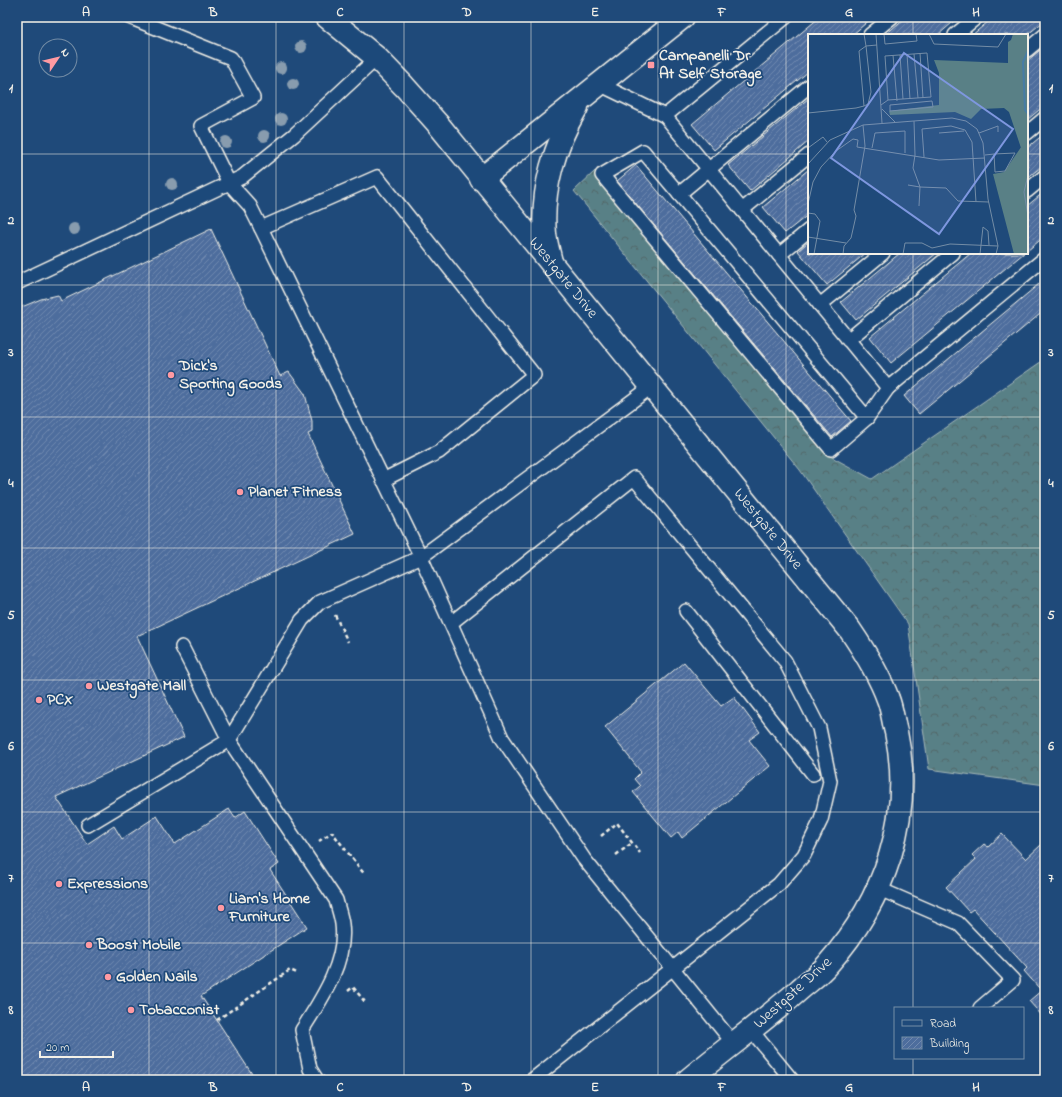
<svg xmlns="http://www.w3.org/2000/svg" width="1062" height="1097" viewBox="0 0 1062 1097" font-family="'Indie Flower',sans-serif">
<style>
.forest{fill:url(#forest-crowns);stroke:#a6b8b7}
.building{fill:url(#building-hatch);stroke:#f4f1e8}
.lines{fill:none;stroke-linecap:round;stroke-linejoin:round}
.service-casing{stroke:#f4f1e8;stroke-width:16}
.minor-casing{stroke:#f4f1e8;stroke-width:25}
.path{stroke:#f4f1e8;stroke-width:2.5;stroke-dasharray:4 3;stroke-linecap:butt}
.service{stroke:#1f4a7a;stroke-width:13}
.minor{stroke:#1f4a7a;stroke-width:22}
.tree{fill:#889cae}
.grid{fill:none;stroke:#f4f1e8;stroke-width:1;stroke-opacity:0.55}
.poi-dot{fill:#ff9aa2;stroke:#1f4a7a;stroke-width:1.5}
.labels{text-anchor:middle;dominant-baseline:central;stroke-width:3.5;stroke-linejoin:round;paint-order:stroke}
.poi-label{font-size:16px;font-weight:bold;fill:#f4f1e8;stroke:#1f4a7a;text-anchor:start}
.street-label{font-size:16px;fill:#f4f1e8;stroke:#1f4a7a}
.inset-river{fill:none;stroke:#477ca5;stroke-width:2}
.inset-road{fill:none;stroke:#748da6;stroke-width:1}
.view{fill:#7e97df;fill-opacity:0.15;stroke:#7e97df;stroke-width:2}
.inset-edge{fill:none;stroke:#f4f1e8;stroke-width:2}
.neatline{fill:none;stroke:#f4f1e8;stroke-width:1.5}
.grid-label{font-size:13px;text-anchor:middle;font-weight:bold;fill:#f4f1e8}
</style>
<defs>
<pattern id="forest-crowns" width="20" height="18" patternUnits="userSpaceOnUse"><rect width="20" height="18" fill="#598086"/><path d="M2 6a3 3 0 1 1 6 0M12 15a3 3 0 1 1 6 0" fill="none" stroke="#526769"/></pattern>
<pattern id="building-hatch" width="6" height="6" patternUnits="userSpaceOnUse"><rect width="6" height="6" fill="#4d6d9d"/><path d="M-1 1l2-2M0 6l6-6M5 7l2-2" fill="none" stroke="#7089af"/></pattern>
</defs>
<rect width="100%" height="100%" fill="#1f4a7a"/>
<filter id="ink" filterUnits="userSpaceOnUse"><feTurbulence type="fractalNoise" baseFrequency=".025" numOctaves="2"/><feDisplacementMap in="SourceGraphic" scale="8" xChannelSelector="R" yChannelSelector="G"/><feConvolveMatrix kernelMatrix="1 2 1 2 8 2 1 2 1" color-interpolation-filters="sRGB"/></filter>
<g filter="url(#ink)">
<path class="forest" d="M 595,171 L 828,455 L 872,479 L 1045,359 L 1045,785 L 929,769 L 908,624 L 800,470 L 574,191 Z"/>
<g class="building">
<path d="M 820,17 L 873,17 L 852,35 L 809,35 L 809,71 L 714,150 L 692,124 Z"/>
<path d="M 906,17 L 959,17 L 938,35 L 885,35 Z"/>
<path d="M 994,17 L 1040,17 L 1043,22 L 1027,35 L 972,35 Z"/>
<path d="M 1045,46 L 1045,105 L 1027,120 L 1027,61 Z"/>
<path d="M 809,98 L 809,141 L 750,191 L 728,165 Z"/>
<path d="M 1045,133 L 1045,164 L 1027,178 L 1027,148 Z"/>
<path d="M 636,165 L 851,421 L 832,437 L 617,181 Z"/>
<path d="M 809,169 L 809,214 L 785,233 L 763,207 Z"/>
<path d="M 1045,191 L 1045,236 L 1027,251 L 1027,206 Z"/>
<path d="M 211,229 L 280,376 L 289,372 L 305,394 L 312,421 L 312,432 L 308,434 L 355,534 L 137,636 L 184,737 L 56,797 L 87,844 L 114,826 L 122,839 L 157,816 L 175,844 L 229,809 L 235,818 L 245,811 L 279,864 L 270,870 L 307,927 L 201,996 L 256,1080 L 17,1080 L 17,309 L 41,299 L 58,295 L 61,301 Z"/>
<path d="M 809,241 L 809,253 L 866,253 L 827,285 L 798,251 Z"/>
<path d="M 900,253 L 937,253 L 856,320 L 841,302 Z"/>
<path d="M 971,253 L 1024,253 L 891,363 L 870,337 Z"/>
<path d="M 1045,279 L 1045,310 L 919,414 L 904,396 Z"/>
<path d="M 684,662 L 721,706 L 734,697 L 760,732 L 749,740 L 770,766 L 682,838 L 678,832 L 671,838 L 633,792 L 640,786 L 634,779 L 641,772 L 605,727 Z"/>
<path d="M 1002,834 L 1026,859 L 1041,845 L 1045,849 L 1045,983 L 1039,988 L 1024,971 L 1027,968 L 973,909 L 969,912 L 946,887 L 976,859 L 972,855 L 984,844 L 988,847 Z"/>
<path d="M 1042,990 L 1045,994 L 1044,1018 L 1029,1001 Z"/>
</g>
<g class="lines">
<g class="service-casing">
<g id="service">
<path d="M 129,17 L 231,58 L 253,98 L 201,126 L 229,183 L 250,206 L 261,228 L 421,557 L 502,738 L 584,859 L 734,1044"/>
<path d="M 870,35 L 892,17"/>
<path d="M 955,35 L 977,17"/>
<path d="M 1027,50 L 1045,35"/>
<path d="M 599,84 L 665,116 L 888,388 L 1045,258"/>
<path d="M 665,116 L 786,17"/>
<path d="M 1027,133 L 1045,118"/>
<path d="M 643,151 L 867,418 L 831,449 L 602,175 Z"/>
<path d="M 1027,191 L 1045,176"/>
<path d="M 679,194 L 809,86"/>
<path d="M 742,210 L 809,155"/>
<path d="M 261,228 L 377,177 L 534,375 L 439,452 L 383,480"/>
<path d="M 779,255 L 809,230"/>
<path d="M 17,283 L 242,177 L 294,135 L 377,58"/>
<path d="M 820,305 L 883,253"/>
<path d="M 848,340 L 953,253"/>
<path d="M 867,418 L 888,388"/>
<path d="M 686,611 L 813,774"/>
<path d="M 451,623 L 634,478 L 785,661 L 819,728 L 830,781 L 821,820 L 804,855 L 779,884 L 532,1080"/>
<path d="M 88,825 L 229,740 L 182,647"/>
<path d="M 877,888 L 958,923 L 1013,980 L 980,1008"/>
<path d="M 751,1030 L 792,1080"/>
<path d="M 317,1080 L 310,1069 L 302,1030 C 321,1000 347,962 342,924 C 341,916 338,908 336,900 L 229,740 L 302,620 L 320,602 L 421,557 L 651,387"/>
</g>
</g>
<g class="minor-casing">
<g id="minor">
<path id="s1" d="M 327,17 L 377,58 L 404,86 L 437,123 L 850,630 C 865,652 879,674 888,699 C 892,709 893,721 896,732 C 914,816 885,900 828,964 C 820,974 808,982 799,990 C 763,1022 725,1049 688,1080"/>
<path d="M 481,179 L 683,17"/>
<path d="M 551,262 C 549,253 546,243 545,234 C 541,190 555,144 577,107"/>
</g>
</g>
<g class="path">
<path d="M 335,615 L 348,642"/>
<path d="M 601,836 L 617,823 L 640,853"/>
<path d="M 319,841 L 332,832 L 365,875"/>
<path d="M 616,855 L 632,843"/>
<path d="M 348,991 L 353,987 L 365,1002"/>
<path d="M 217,1020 L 290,970 L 297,973"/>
</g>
<use href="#service" class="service"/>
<use href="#minor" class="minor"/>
</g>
<g class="tree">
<circle cx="301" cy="47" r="6"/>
<circle cx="281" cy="68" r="6"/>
<circle cx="293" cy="84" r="6"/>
<circle cx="281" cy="119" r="6"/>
<circle cx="264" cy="136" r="6"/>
<circle cx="226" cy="142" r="6"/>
<circle cx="172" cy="184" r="6"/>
<circle cx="74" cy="229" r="6"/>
</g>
</g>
<path class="grid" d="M 149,17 L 149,1080M 276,17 L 276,1080M 404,17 L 404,1080M 531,17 L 531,1080M 658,17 L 658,1080M 786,17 L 786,1080M 913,17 L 913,35M 17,154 L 809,154M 1027,154 L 1045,154M 913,253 L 913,1008M 17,285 L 1045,285M 17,417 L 1045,417M 17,548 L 1045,548M 17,680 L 1045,680M 17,812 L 1045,812M 17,943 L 1045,943M 913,1058 L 913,1080"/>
<g class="poi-dot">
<rect x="647" y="61" width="8" height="8" rx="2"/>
<circle cx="171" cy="375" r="4"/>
<circle cx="240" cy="492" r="4"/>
<circle cx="89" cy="686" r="4"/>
<circle cx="39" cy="700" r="4"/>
<circle cx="59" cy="884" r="4"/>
<circle cx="221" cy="908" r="4"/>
<circle cx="89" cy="945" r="4"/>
<circle cx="108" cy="977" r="4"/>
<circle cx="131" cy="1010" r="4"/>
</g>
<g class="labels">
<g class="poi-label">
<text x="659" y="56">Campanelli Dr<tspan x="659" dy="18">At Self Storage</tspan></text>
<text x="179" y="366">Dick's<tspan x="179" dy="18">Sporting Goods</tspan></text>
<text x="248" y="492">Planet Fitness</text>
<text x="97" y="686">Westgate Mall</text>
<text x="47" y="700">PCX</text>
<text x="67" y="884">Expressions</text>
<text x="229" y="899">Liam's Home<tspan x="229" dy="18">Furniture</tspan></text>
<text x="97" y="945">Boost Mobile</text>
<text x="116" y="977">Golden Nails</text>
<text x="139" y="1010">Tobacconist</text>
</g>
<g class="street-label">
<text stroke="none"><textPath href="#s1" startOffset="353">Westgate Drive</textPath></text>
<text stroke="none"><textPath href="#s1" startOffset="677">Westgate Drive</textPath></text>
<text transform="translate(793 993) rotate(-42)">Westgate Drive</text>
</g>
</g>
<g transform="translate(808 34)">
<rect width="220" height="220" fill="#1f4a7a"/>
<path d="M 220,103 L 220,220 L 206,220 L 185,140 L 196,138 Z" fill="#598086"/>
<path d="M 205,0 L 220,0 L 220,108 L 213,114 L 201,78 L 196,74 L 173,75 L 163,85 L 147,78 L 82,81 L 81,77 L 131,71 L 131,39 L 126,26 L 200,29 L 200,8 L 203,6 Z" fill="#598086"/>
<path class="inset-river" d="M 220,17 L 215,28 L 217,76 L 220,80"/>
<path class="inset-road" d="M 56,0 L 58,12 L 69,11M 68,0 L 74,89M 76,0 L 77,10 L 109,7 L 108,0M 121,0 L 126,10 L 190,13 L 198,0M 112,19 L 115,64M 99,20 L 102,65M 106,20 L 110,64M 85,21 L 89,67M 92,21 L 95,65M 124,67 L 125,73 L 82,77 L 82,71 ZM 73,71 L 80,66 L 77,22 L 119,19 L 123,63 L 80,66M 74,75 L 87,88M 0,79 L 48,74 L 56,72 L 60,70 L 63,58 L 58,12 L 51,17 L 56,72M 106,87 L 107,121 L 105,134 L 112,153 L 138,154 L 150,167 L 181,168M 131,99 L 156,97M 171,99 L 190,92 L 190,98M 0,114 L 15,103 L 19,108M 64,114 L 67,99 L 97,97 L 97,119M 177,121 L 186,120 L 207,119 L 197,137 L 187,138 L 186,120M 116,123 L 114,95 L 143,92 L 157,96 L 164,108 L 168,168M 0,130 L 22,106 L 55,91 L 144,84 L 158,87 L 169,95 L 175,109 L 180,165 L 190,212 L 188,220M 220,141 L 216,158 L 220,182M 100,151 L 112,153 L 111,172M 0,170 L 5,148 L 13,133 L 28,117 L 45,105 L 50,106 L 49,113 L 131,126 L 177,124M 0,179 L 7,180 L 12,187 L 6,220M 0,203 L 38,209M 35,220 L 36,212 L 43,204 L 48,182 L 46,176 L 57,112 L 55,91M 95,220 L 97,209 L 114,209 L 124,214 L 142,210 L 190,212M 172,220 L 175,193 L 180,197 L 181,211"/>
<path class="view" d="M 96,19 L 205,95 L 131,200 L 23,124 Z"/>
<rect width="220" height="220" class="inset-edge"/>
</g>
<rect width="1062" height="1097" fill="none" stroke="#1f4a7a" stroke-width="44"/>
<rect x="894" y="1007" width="130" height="52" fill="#1f4a7a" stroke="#748da6"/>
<rect x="902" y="1020" width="20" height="6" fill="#1f4a7a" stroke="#748da6"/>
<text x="930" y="1027" font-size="12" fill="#f4f1e8">Road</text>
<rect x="902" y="1037" width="20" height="12" fill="url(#building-hatch)" stroke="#748da6"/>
<text x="930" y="1047" font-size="12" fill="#f4f1e8">Building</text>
<g transform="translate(58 58) rotate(55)"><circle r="19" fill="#1f4a7a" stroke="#748da6"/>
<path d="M0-3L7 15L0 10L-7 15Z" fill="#ff9aa2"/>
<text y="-6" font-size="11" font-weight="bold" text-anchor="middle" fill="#f4f1e8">N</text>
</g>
<path d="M40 1051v6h73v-6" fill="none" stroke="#f4f1e8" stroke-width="2"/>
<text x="46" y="1051" font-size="12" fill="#f4f1e8" stroke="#1f4a7a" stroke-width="3" paint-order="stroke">20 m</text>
<rect x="22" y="22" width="1018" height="1053" class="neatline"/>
<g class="grid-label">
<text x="86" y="16">A</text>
<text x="213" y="16">B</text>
<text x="340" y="16">C</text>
<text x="467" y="16">D</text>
<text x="595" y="16">E</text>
<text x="722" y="16">F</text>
<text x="849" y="16">G</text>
<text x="976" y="16">H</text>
<text x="11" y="92">1</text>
<text x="1051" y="92">1</text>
<text x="11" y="224">2</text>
<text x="1051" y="224">2</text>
<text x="11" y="356">3</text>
<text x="1051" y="356">3</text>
<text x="11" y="487">4</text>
<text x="1051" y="487">4</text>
<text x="11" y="619">5</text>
<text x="1051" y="619">5</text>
<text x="11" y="750">6</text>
<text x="1051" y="750">6</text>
<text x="11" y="882">7</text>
<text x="1051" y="882">7</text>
<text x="11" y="1014">8</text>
<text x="1051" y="1014">8</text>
<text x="86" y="1091">A</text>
<text x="213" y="1091">B</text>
<text x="340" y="1091">C</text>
<text x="467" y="1091">D</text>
<text x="595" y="1091">E</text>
<text x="722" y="1091">F</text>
<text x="849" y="1091">G</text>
<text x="976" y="1091">H</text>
</g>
</svg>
